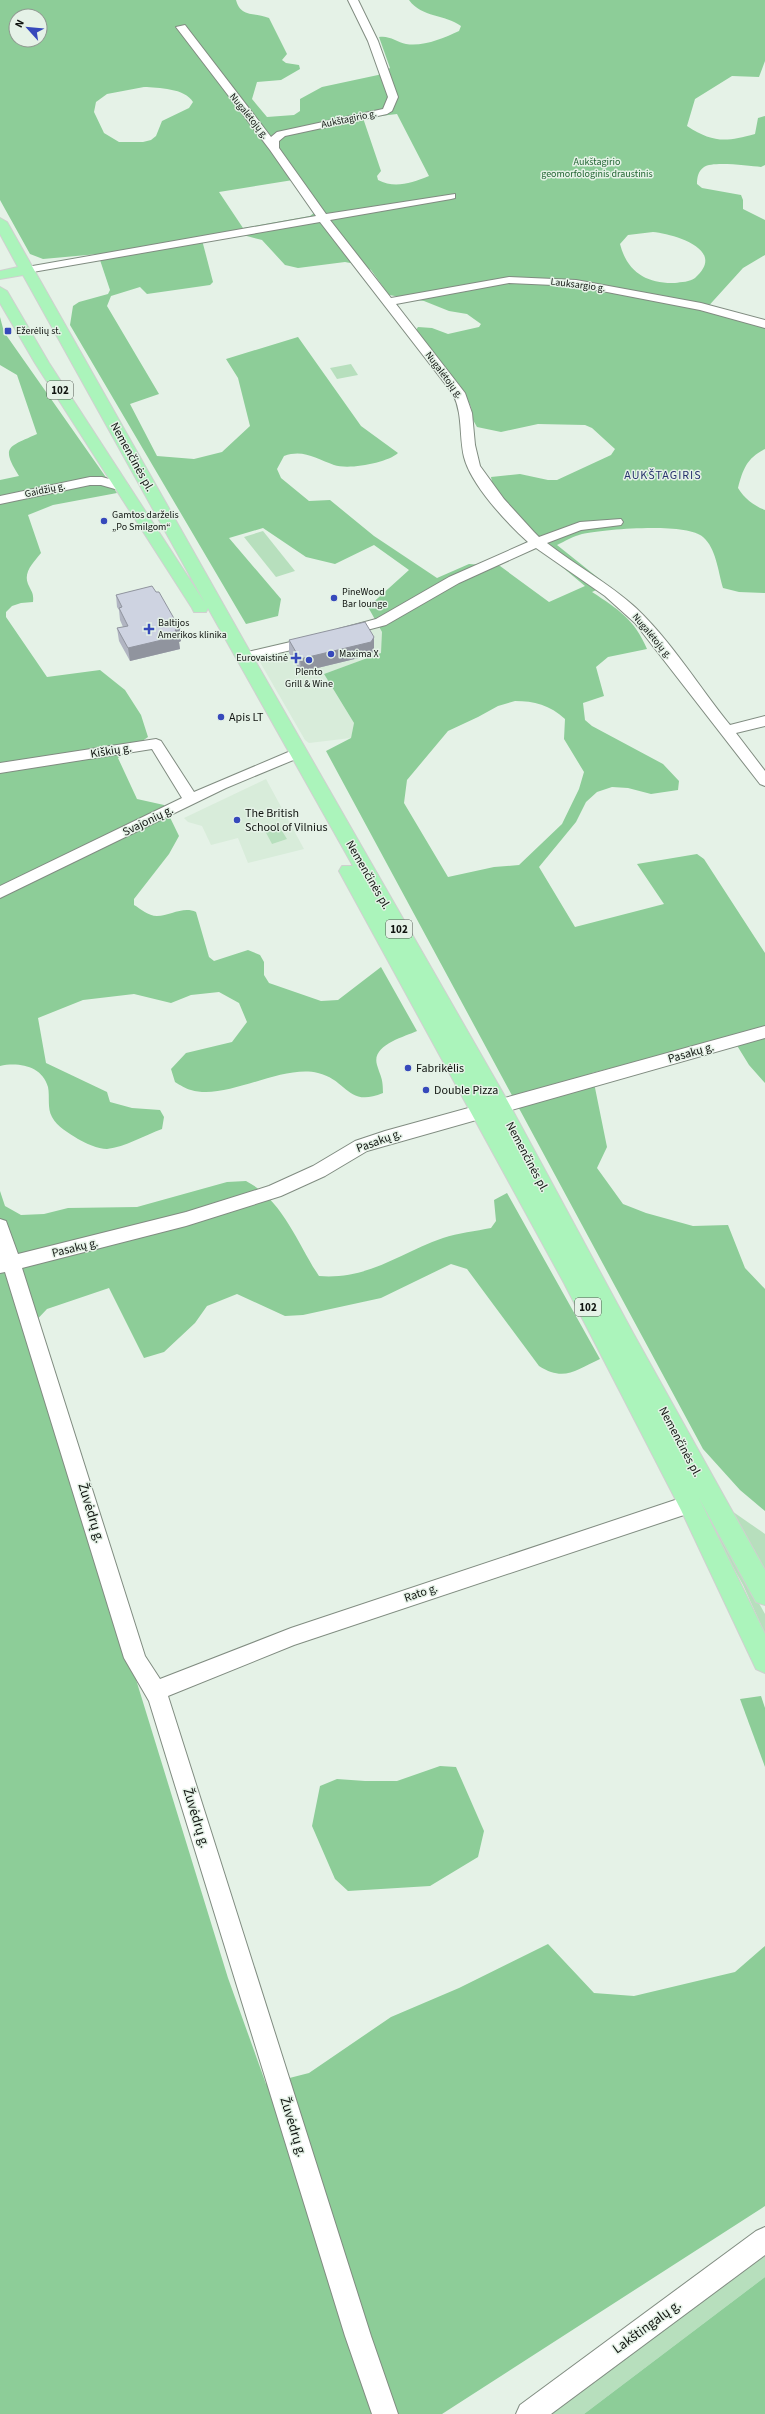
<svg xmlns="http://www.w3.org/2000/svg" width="765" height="2414" viewBox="0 0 765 2414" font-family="'Source Sans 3',sans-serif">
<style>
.built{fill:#d8ecda}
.green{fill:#b7dfbd}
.forest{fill:#8dcd98;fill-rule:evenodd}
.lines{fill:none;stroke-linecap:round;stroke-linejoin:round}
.street-casing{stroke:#808c81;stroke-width:2}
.primary-casing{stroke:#cfd0cf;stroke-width:2}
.street{fill:#fff;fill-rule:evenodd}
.primary{fill:#abf4bb;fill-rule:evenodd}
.wall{fill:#b1b5c2}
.shaded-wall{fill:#90949e}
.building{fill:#ced3e1;stroke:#90949e}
.poi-dot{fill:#3649bb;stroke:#e5f2e7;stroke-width:1.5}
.labels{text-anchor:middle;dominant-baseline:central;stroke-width:3;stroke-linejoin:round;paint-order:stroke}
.far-street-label{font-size:10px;fill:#111511;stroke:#e5f2e7}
.far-park-label{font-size:10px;fill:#236533;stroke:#e5f2e7}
.far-poi-label{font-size:10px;fill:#111511;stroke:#e5f2e7;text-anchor:start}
.shield{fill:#e5f2e7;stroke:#515751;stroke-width:1}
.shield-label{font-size:11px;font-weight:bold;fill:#111511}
.street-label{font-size:12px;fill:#111511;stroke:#e5f2e7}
.far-quarter-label{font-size:12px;letter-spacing:1px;fill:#26336c;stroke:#e5f2e7}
.poi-label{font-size:12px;fill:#111511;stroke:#e5f2e7;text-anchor:start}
.near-street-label{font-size:14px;fill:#111511;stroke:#e5f2e7}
</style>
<rect width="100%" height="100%" fill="#e5f2e7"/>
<g class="built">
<path d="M 374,621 L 382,632 L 382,653 L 324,674 L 354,723 L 351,738 L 309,743 L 305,740 L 260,662 L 259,648 Z"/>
<path d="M 266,779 L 304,849 L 248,863 L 238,838 L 211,845 L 202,826 L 188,822 L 184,818 Z"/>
</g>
<g class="green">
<path d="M 351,364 L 358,375 L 337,379 L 330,368 Z"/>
<path d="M 263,531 L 295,571 L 276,577 L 244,537 Z"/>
<path d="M 277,823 L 287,839 L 272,844 L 263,827 Z"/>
<path d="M 689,1478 L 765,1614 L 765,1634 L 743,1585 L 684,1479 Z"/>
<path d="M 729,1509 L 765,1534 L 765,1581 Z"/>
<path d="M 765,2256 L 765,2277 L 584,2414 L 550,2414 Z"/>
</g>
<g class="forest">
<path d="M 0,0 L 236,0 C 241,18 254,12 269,18 L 287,54 L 282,60 L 286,63 L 299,65 L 300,69 L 281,80 L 257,82 L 252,99 L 267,117 L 294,115 L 300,111 L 300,99 L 322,87 L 378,75 L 390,68 L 379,37 C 389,35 397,42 406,44 C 423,47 444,38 459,31 L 461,26 C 445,14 422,18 409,0 L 765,0 L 765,61 L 759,77 L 732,76 L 695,99 L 687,126 C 713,143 726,142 755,134 L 758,118 L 765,116 L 765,165 L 761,167 C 749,166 713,161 704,167 C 698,171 697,178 697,184 L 702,188 L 741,195 L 743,200 L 743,209 L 765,220 L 765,255 L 743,268 L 704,311 L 765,327 L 765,449 C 747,458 743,469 738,488 C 744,498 754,506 765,510 L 765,593 L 739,592 L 723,588 C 718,571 716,548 703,537 C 687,522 605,529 582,534 C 574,536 565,541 557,545 L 607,585 L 592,592 C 618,609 635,620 647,649 L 608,657 L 596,667 L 604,696 L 583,703 L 585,720 L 592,726 L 663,764 L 679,781 L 678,790 L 651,794 L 628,788 L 612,787 L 597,792 L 586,802 L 576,822 L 539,867 L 575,927 L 664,904 L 637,864 L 697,854 L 704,859 L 765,953 L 765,1083 L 749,1065 L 733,1039 L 724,1039 L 592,1073 L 607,1147 L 597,1168 L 623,1204 L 646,1213 L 693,1226 L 728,1225 L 745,1268 L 765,1289 L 765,1511 L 740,1490 L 703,1449 L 326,751 L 351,738 L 354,723 L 324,674 L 381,653 L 382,632 L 368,607 L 409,570 L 374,545 L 335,564 L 306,557 L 263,528 L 229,538 L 281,599 L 278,616 L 246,624 L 70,325 L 73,306 L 79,302 L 108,294 L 110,290 L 98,254 L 43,259 L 30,254 L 0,200 ZM 16,16 L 40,16 L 40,40 L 16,40 ZM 144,87 C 158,88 185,88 193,102 L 189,108 L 162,121 L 156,136 L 151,140 L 143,142 L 119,142 L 104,133 L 94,112 L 96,102 L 107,94 ZM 397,114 L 429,176 C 411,183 395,189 378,180 L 377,176 L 381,171 L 363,118 ZM 293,180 L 314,213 L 310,216 L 243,228 L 219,192 ZM 653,232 C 673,234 728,249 695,278 C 690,282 681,282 675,283 C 647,284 627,272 620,244 L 628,235 ZM 243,235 L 262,240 L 285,265 L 298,268 L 345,262 L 361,265 L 371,270 L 389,295 L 424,301 L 449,311 L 467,314 L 481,324 L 479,327 L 448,334 L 432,328 L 418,327 L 416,330 L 462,389 L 471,407 L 473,420 L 477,427 L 501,432 L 538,424 L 585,425 L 592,428 L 615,449 L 611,455 L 557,480 L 548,480 L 520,474 L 491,477 L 497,508 L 537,546 L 585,586 L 549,602 L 500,566 L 469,564 L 437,578 L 374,536 L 330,500 L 309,501 L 281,478 L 277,469 L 284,456 C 304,449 316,459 334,465 C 349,470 387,463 398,453 L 361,426 L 298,337 L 226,359 L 238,378 L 250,426 L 222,452 L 194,459 L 157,456 L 130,404 L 159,394 L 107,306 L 111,296 L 140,287 L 147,294 L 210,285 L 213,282 L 202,240 ZM 515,701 C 534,701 550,705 565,719 L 564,739 L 584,772 L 579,789 L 562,824 L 519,865 L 494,867 L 448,877 L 404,803 L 407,780 L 448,731 L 478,717 L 498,706 Z"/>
<path d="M 0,317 L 4,332 L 117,493 L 53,505 L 28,515 L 41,553 C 34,562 23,572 28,584 C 31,591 34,593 33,602 L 21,603 L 12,606 L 6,612 L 6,617 L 47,677 L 100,670 L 125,690 L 141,715 L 148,737 L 118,758 L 137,799 L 164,805 L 179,836 L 169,854 L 134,899 L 134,905 C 141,909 148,916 157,916 C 170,916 183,906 196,912 L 209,957 L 214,961 L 248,950 L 260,955 L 264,962 L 264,975 L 269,983 L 321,1001 L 338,1000 L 381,967 L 417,1031 C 404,1037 371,1045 377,1065 C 381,1078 383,1078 383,1093 C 347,1108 348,1080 318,1073 C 281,1064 226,1101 191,1090 C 186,1089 180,1085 175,1082 L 171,1069 L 186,1053 L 232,1042 L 247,1022 L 239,1003 L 219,992 L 191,995 L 171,1003 L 134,994 L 83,1000 L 38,1018 L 46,1063 L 107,1092 L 110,1102 L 132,1108 L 160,1110 L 164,1117 L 162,1129 C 145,1135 125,1147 107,1149 C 98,1149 85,1143 78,1139 C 69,1133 57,1127 52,1117 C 47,1108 50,1097 48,1087 C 42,1066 19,1062 0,1066 L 0,480 L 19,476 C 0,446 9,447 37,434 L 17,375 L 0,365 Z"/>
<path d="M 246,1181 C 283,1200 297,1243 319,1276 C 368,1280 400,1253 443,1238 C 458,1233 476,1231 491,1228 L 496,1221 L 494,1200 L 507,1193 L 600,1359 C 576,1370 564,1382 539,1366 L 467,1269 L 451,1264 L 381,1298 L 303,1315 L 285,1316 L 237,1294 L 207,1306 L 195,1323 L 164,1352 L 144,1358 L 109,1288 L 47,1309 L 28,1329 L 228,1978 L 266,2084 L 309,2073 L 391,2017 L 459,1988 L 548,1944 L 594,1993 L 634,1996 L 735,1972 L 765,1946 L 765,2206 L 442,2414 L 0,2414 L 0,1191 L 5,1206 L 21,1215 L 44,1214 L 68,1208 L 137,1207 L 227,1182 Z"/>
<path d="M 761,1696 L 765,1708 L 765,1767 L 740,1699 Z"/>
<path d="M 440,1766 L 456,1767 L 484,1831 L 478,1857 L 430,1886 L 348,1891 L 335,1879 L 312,1826 L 320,1786 L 337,1779 L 365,1781 L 397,1781 Z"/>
<path d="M 765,2277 L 765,2414 L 584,2414 Z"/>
</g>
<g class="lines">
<g class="street-casing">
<g id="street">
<path d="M 348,0 L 358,0 L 378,41 L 398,97 L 392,111 L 387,114 L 285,136 L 279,141 L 279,148 L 326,214 L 455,194 L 455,198 L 451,199 L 330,220 L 391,298 L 509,277 L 576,280 L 701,303 L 765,320 L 765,328 L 700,310 L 576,286 L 509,283 L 396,304 L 465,393 L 472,413 L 475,445 L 480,466 L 504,499 L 534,532 L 539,537 L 580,522 L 621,519 L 623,522 L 621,525 L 581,530 L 547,543 C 576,566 609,583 636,608 C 672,642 699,687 730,725 L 765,716 L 765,726 L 736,733 L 765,771 L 765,786 L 760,784 L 635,623 L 605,596 L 536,548 L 459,583 L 386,625 L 344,636 L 339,635 L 337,632 L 339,629 L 376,619 L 449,577 L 528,542 C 507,523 471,485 464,457 C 459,435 463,414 453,394 L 320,222 L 27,273 L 21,270 L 27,267 L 316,216 L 270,150 L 176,27 L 185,25 L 271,137 L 277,132 L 383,109 L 388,97 L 368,41 Z"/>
<path d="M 90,477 L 102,477 L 127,484 L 129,487 L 122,491 L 101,485 L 90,485 L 0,504 L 0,496 Z"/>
<path d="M 312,637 L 317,638 L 319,641 L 317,644 L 244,661 L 237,657 L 239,654 Z"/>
<path d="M 156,739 L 161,741 L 194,792 L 293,750 L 303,750 L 305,753 L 303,756 L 226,788 L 0,898 L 0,886 L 182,798 L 152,749 L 0,773 L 0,763 Z"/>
<path d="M 765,1026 L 765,1038 L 367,1151 L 325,1176 L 281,1196 L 186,1226 L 22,1268 L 145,1656 L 160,1679 L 291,1628 L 690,1495 L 697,1498 L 700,1504 L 697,1510 L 690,1513 L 294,1645 L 168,1696 L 371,2336 L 398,2414 L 372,2414 L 345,2336 L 149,1701 L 124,1658 L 5,1272 L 0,1273 L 0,1219 L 6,1221 L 18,1254 L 186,1212 L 269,1186 L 313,1166 L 355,1141 L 385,1131 Z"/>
<path d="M 765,2227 L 765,2255 L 551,2414 L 516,2414 L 520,2405 L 756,2231 Z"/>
</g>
</g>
<g class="primary-casing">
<path id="primary" d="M 0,218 L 7,222 L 253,657 L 507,1100 L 633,1333 L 765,1570 L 765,1605 L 756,1602 L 699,1498 L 765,1634 L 765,1673 L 756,1669 L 681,1510 L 564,1283 L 339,871 L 342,866 L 353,866 L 208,608 L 206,612 L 194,612 L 192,608 L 35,363 L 0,303 L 0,287 L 7,291 L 49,363 L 205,603 L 23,275 L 0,279 L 0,271 L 18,267 L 0,234 Z"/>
</g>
<use href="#street" class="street"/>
<use href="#primary" class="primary"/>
</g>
<g class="wall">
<path d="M 116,595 L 181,641 L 179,642 L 180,649 L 130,661 L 119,641 L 117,628 L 123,627 L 120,620 L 119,610 L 117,607 Z"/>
<path d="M 289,640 L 374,649 L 371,655 L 301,672 L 289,653 Z"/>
</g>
<g class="shaded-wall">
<path d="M 180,629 L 181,641 L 179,642 L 180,649 L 130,661 L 128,648 L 175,630 Z"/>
<path d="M 374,637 L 374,649 L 371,655 L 301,672 L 300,659 Z"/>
</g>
<g class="building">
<path d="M 152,586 L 156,592 L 159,592 L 180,629 L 175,630 L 179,636 L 128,648 L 117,628 L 128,626 L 119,608 L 122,607 L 116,595 Z"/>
<path d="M 365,622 L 374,637 L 371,642 L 300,659 L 289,640 Z"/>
</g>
<g class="poi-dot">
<rect x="4" y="327" width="8" height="8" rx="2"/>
<circle cx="104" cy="521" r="4"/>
<circle cx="334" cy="598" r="4"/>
<path d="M147 623h4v4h4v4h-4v4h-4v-4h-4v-4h4z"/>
<circle cx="331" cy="654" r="4"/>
<path d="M294 652h4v4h4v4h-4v4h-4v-4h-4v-4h4z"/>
<circle cx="309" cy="660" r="4"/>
<circle cx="221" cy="717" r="4"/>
<circle cx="237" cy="820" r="4"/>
<circle cx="408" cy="1068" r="4"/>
<circle cx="426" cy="1090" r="4"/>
</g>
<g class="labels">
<g class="far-street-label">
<text transform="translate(249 116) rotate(51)">Nugalėtojų g.</text>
<text transform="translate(349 119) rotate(-12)">Aukštagirio g.</text>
<text transform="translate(578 285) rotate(7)">Lauksargio g.</text>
<text transform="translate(444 375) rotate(53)">Nugalėtojų g.</text>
<text transform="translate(45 490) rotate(-12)">Gaidžių g.</text>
<text transform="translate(652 636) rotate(50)">Nugalėtojų g.</text>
</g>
<g class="far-park-label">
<text x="597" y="162">Aukštagirio<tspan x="597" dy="12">geomorfologinis draustinis</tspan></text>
</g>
<g class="far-poi-label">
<text x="16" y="331">Ežerėlių st.</text>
<text x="112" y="515">Gamtos darželis<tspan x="112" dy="12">„Po Smilgom“</tspan></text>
<text x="342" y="592">PineWood<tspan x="342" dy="12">Bar lounge</tspan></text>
<text x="158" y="623">Baltijos<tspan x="158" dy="12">Amerikos klinika</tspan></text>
<text x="339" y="654">Maxima X</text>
<text x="288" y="658" text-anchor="end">Eurovaistinė</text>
<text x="309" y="672" text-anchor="middle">Plento<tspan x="309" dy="12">Grill &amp; Wine</tspan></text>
</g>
<g class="shield">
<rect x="47" y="381" width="26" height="18" rx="3"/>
<rect x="386" y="920" width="26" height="18" rx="3"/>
<rect x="575" y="1298" width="26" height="18" rx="3"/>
</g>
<g class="shield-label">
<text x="60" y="390">102</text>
<text x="399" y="929">102</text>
<text x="588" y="1307">102</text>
</g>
<g class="street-label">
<text transform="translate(132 457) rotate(61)">Nemenčinės pl.</text>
<text transform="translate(111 751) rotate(-9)">Kiškių g.</text>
<text transform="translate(148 821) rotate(-26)">Svajonių g.</text>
<text transform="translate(368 875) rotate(60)">Nemenčinės pl.</text>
<text transform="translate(691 1053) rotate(-16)">Pasakų g.</text>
<text transform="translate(379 1141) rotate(-20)">Pasakų g.</text>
<text transform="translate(527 1157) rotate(62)">Nemenčinės pl.</text>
<text transform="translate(75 1248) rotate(-14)">Pasakų g.</text>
<text transform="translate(680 1442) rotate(62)">Nemenčinės pl.</text>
<text transform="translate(421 1593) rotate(-19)">Rato g.</text>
</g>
<g class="far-quarter-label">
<text x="663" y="475">AUKŠTAGIRIS</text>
</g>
<g class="poi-label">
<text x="229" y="717">Apis LT</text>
<text x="245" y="813">The British<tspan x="245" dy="14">School of Vilnius</tspan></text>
<text x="416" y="1068">Fabrikėlis</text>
<text x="434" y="1090">Double Pizza</text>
</g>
<g class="near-street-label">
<text transform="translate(91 1513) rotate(73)">Žuvėdrų g.</text>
<text transform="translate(196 1818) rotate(73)">Žuvėdrų g.</text>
<text transform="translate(293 2127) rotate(73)">Žuvėdrų g.</text>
<text transform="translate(647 2327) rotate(-36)">Lakštingalų g.</text>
</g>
</g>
<g transform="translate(28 28) rotate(297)"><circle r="19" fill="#e5f2e7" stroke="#909a91"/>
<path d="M0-3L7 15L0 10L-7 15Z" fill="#3649bb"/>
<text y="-6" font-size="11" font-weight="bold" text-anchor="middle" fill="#111511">N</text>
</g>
</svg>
